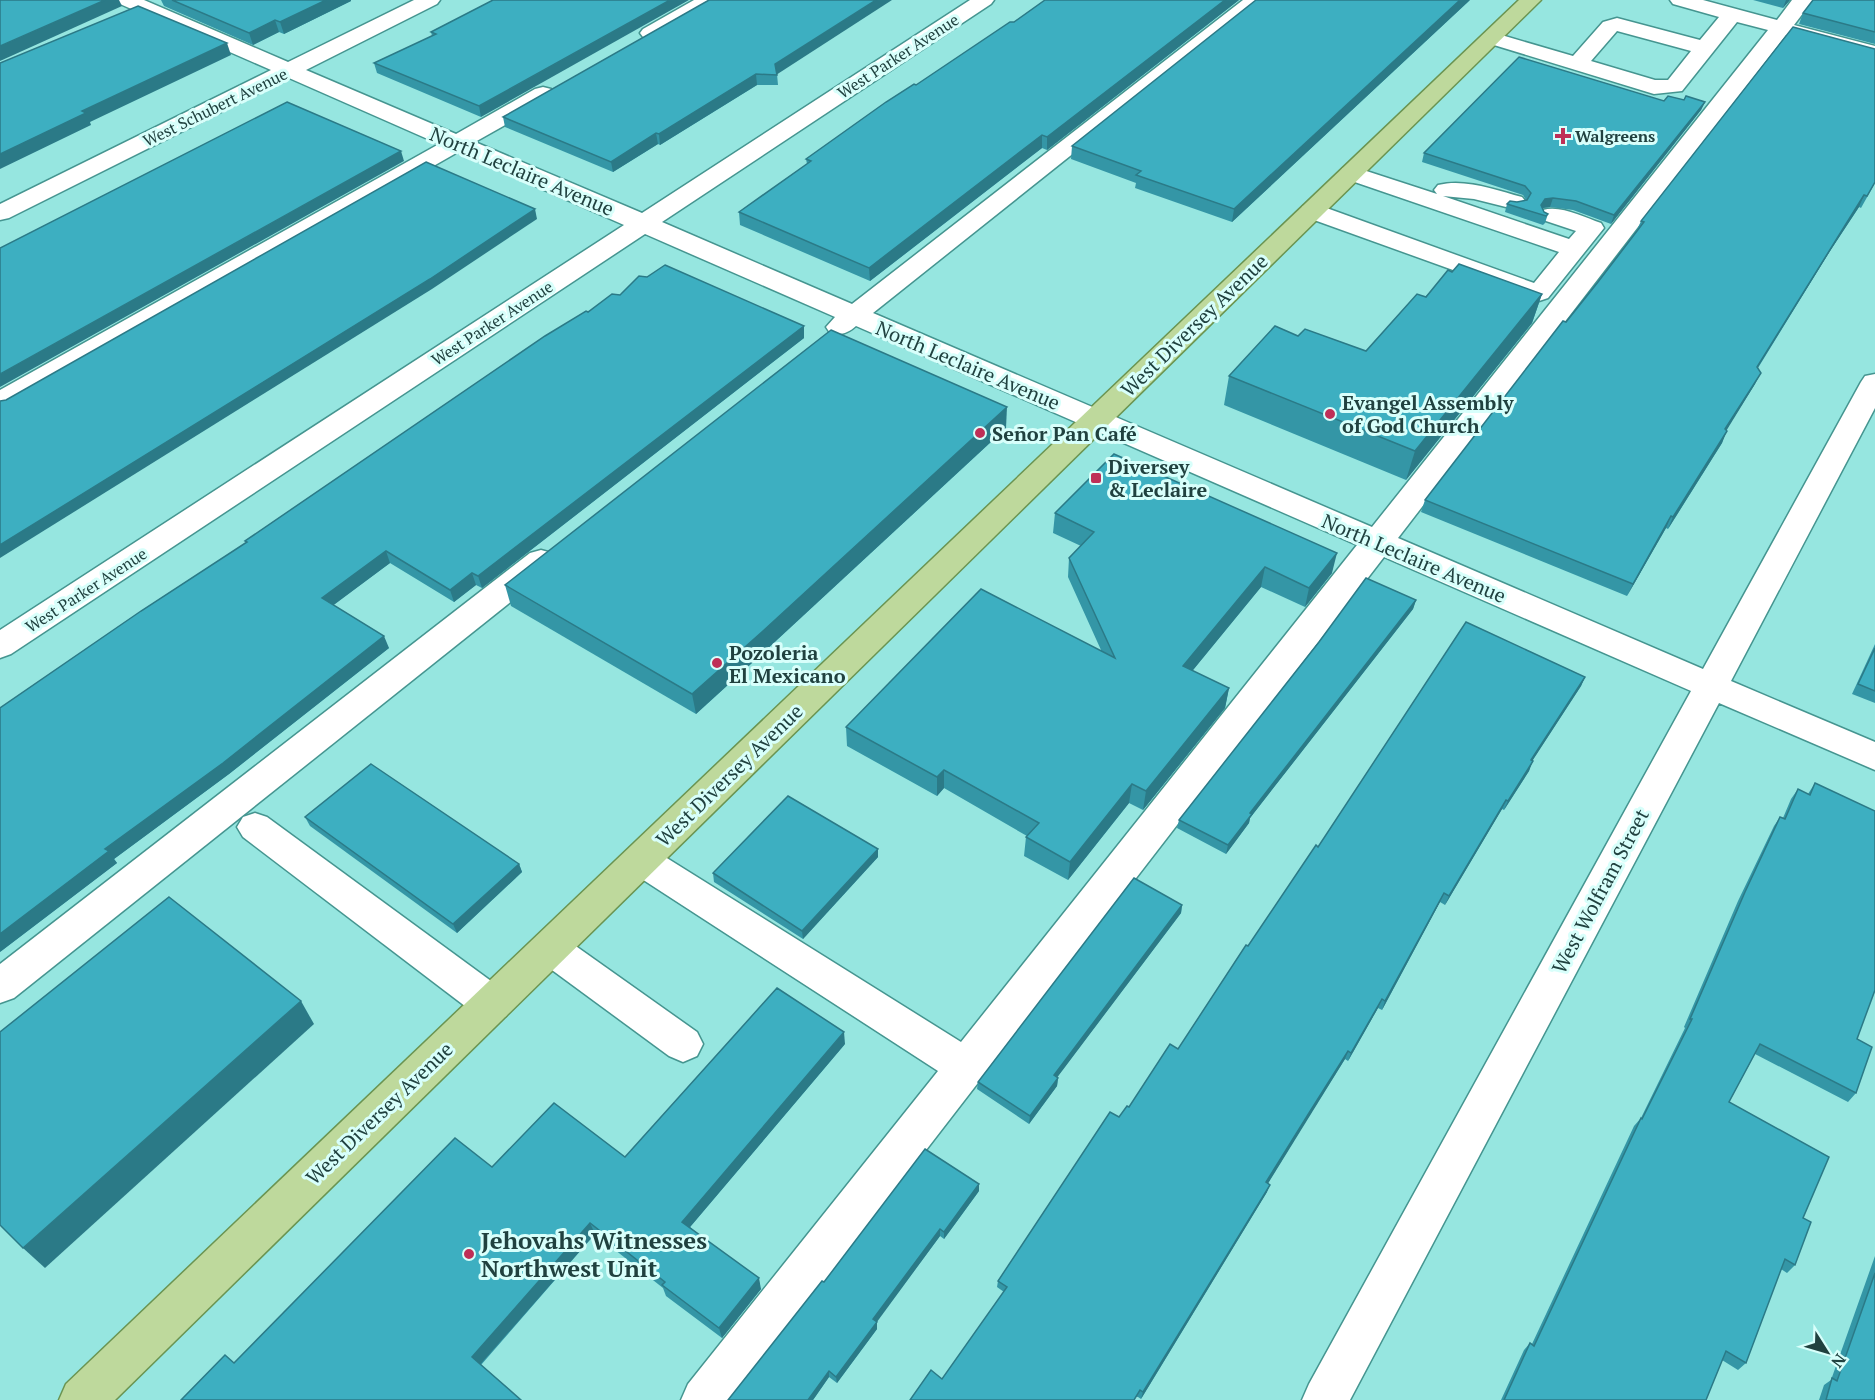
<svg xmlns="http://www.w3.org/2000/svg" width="1875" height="1400" viewBox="0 0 1875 1400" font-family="'PT Serif',serif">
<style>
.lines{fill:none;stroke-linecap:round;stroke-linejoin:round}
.minor-casing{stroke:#459590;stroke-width:3}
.major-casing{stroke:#6a9451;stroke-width:3}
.minor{fill:#fff;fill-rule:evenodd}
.major{fill:#bed99c;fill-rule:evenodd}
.wall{fill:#3496a6}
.shaded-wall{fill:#2b7a87}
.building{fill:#3dafc1;stroke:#2b7a87;stroke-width:1.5}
.poi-dot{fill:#bf2f57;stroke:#d8fffb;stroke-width:2}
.labels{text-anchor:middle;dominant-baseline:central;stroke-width:6;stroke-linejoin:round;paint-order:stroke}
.far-street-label{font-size:16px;fill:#20413f;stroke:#d8fffb}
.far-poi-label{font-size:16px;font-weight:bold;fill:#20413f;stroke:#d8fffb;text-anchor:start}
.street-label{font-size:20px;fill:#20413f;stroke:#d8fffb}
.poi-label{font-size:20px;font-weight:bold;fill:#20413f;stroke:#d8fffb;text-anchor:start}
.near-poi-label{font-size:24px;font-weight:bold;fill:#20413f;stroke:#d8fffb;text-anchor:start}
</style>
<rect width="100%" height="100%" fill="#96e6e0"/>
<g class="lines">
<g class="minor-casing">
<g id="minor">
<path d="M 117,0 L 144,0 L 288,62 L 414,0 L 440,0 L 437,4 L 306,70 L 456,134 L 535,89 L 543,87 L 551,89 L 554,94 L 551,99 L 475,142 L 642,213 L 970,0 L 994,0 L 991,4 L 662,222 L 852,304 L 1243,0 L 1266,0 L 873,313 L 1372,527 L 1768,30 L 1737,22 L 1682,91 L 1654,94 L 1484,42 L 1481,38 L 1484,34 L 1491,32 L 1498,34 L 1573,56 L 1603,22 L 1617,18 L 1700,40 L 1719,17 L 1673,4 L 1670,0 L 1703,0 L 1777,20 L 1792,0 L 1813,0 L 1794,25 L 1875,46 L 1875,59 L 1786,35 L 1398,538 L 1703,669 L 1861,382 L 1865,376 L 1875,374 L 1875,408 L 1731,681 L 1875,742 L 1875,770 L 1719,703 L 1350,1400 L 1302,1400 L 1309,1384 L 1691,691 L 1384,557 L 733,1400 L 681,1400 L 688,1384 L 938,1071 L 628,870 L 623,860 L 628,850 L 641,845 L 654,850 L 961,1042 L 1357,545 L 856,326 C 847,334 841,335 830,333 L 826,327 L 835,317 L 645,234 L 11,654 L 0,658 L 0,630 L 624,225 L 458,152 L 10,408 L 0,411 L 0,390 L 439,144 L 289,78 L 9,218 L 0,220 L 0,204 L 271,70 L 120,4 ZM 1617,31 L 1691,51 L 1668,80 L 1655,80 L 1591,61 Z"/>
<path d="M 694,0 L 719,0 L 716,4 L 657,37 L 650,39 L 643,37 L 640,33 L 643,29 Z"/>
<path d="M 1351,166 L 1437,194 L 1434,190 L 1438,185 C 1465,178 1496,190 1522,197 L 1526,202 L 1522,207 L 1514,209 L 1474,199 L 1443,196 L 1569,239 L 1576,231 L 1543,220 L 1540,215 L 1543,210 C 1561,205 1583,217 1601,223 L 1604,228 L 1548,298 L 1539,301 L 1303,216 L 1300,211 L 1303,206 L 1312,204 L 1321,206 L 1534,283 L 1559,252 L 1343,178 L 1339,173 L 1343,168 Z"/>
<path d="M 541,550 L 552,553 L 556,561 L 552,569 L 14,998 L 0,1003 L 0,964 L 530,553 Z"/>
<path d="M 255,813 L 267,817 L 506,992 L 511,1004 L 506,1016 L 492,1021 L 478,1016 L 243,837 L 237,827 L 243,817 Z"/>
<path d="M 550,932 L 563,937 L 697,1032 L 703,1044 L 697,1056 L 683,1062 L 669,1056 L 537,959 L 531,948 L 537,937 Z"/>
</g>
</g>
<g class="major-casing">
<path id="major" d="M 1519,0 L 1541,0 L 115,1400 L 59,1400 L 66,1384 Z"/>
</g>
<use href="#minor" class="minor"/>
<use href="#major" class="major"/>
</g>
<g class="wall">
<path d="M 161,0 L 351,0 L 351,1 L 284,34 L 279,32 L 253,45 L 164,6 Z"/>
<path d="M 493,0 L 481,117 L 377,73 L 374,63 L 432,36 L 431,32 Z"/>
<path d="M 709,0 L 777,74 L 778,85 L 757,85 L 660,145 L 658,144 L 613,172 L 505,127 L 503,117 Z"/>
<path d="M 1239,0 L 1047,150 L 1042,148 L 870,281 L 740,225 L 739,212 L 807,164 L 806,159 L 916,85 L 1014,22 Z"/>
<path d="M 1470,0 L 1232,222 L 1135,188 L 1136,183 L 1071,159 L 1072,146 Z"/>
<path d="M 1753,0 L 1790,0 L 1783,8 Z"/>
<path d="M 1875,0 L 1875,44 L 1799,24 L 1803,13 Z"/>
<path d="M 1684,100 L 1705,102 L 1701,110 L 1611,224 L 1573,210 L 1550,207 L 1542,208 L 1544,212 L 1548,214 L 1545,223 L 1543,225 L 1505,212 L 1507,204 L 1517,202 L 1526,200 L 1523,195 L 1422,162 L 1424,153 L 1664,101 Z"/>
<path d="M 1875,183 L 1861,208 L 1859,207 L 1830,251 L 1758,368 L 1755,384 L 1726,430 L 1722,443 L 1668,529 L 1666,528 L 1627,596 L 1421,512 L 1425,500 L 1566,322 L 1637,230 L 1641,221 Z"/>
<path d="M 1452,272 L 1542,294 L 1532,323 L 1406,480 L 1224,405 L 1229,376 L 1298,336 L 1366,351 Z"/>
<path d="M 588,312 L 804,326 L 804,338 L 482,588 L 476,585 L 454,602 L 390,563 L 333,605 L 389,648 L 229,774 L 114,859 L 117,863 L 0,952 L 246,543 L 245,541 Z"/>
<path d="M 1006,428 L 765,651 L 696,714 L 511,606 L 505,585 Z"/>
<path d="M 1055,513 L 1332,573 L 1305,607 L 1261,587 L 1192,671 L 1229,688 L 1225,708 L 1143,810 L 1129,803 L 1068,880 L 1024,856 L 1026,837 L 1027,836 L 944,788 L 937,796 L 847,746 L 846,727 L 1101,650 L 1068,577 L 1069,558 L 1081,546 L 1053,533 Z"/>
<path d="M 1416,600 L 1413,609 L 1250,818 L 1249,823 L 1226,854 L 1177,828 L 1179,820 Z"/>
<path d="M 1875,644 L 1875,703 L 1852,694 Z"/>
<path d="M 1585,677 L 1581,686 L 1532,761 L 1529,771 L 1504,810 L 1502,809 L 1445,905 L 1440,902 L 1382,1010 L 1378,1008 L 1348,1061 L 1345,1059 L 1306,1121 L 1268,1183 L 1267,1192 L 1141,1399 L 1138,1397 L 942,1379 L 1004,1292 L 997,1287 L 998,1281 L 1119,1117 L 1129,1107 L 1178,1049 L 1248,946 L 1318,847 Z"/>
<path d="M 1815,783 L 1857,1039 L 1856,1093 L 1848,1102 L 1755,1054 L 1729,1102 L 1803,1218 L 1795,1265 L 1787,1273 L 1781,1269 L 1746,1363 L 1738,1370 L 1722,1360 L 1706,1400 L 1501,1400 L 1524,1350 L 1530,1343 L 1532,1344 L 1634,1126 L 1641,1118 L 1685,1028 L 1684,1027 L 1738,901 L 1774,826 L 1780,817 L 1783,818 L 1791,799 L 1798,789 L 1808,794 Z"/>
<path d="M 305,817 L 519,864 L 522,872 L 457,933 L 310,826 Z"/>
<path d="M 878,857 L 803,939 L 714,882 L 713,873 Z"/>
<path d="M 1182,905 L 1181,913 L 1057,1077 L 1058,1078 L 1057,1086 L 1029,1124 L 977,1089 L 978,1082 Z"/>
<path d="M 845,1044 L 690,1227 L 761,1289 L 722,1338 L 666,1296 L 663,1288 L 595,1234 L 481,1365 L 234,1363 L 492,1167 L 625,1157 Z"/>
<path d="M 979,1191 L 944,1239 L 940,1236 L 876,1322 L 877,1329 L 837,1383 L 829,1377 L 813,1400 L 824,1282 Z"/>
<path d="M 1875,1256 L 1875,1400 L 1819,1400 L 1824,1385 L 1831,1380 Z"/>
</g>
<g class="shaded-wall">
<path d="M 105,0 L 119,0 L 122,6 L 0,61 L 0,46 Z"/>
<path d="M 326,0 L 351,0 L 351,1 L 284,34 L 280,22 Z"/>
<path d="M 670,0 L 689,0 L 481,117 L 479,106 Z"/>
<path d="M 876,0 L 892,0 L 776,75 L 775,64 Z"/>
<path d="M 1225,0 L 1239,0 L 1047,150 L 1047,137 Z"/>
<path d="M 1460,0 L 1470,0 L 1232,222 L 1234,209 Z"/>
<path d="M 1786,0 L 1790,0 L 1783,8 Z"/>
<path d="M 275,20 L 279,32 L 253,45 L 249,33 Z"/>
<path d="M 227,43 L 231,55 L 90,122 L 91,125 L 0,169 L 0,154 L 82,111 Z"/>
<path d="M 756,74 L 757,85 L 660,145 L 659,134 Z"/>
<path d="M 1705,102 L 1701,110 L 1611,224 L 1614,215 Z"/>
<path d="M 656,133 L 658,144 L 613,172 L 611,162 Z"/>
<path d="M 1042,135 L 1042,148 L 870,281 L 869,268 Z"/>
<path d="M 401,151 L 404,161 L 0,387 L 0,374 Z"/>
<path d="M 1864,195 L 1859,207 L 1830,251 L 1751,378 L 1757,367 L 1836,240 Z"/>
<path d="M 1553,198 L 1550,207 L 1543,208 L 1538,214 L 1541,205 L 1545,199 Z"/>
<path d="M 535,209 L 537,219 L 432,289 L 0,558 L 0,545 Z"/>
<path d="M 1542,294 L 1532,323 L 1406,480 L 1415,451 Z"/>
<path d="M 804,326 L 804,338 L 482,588 L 478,576 Z"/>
<path d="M 1761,373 L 1755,384 L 1720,441 L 1725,429 Z"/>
<path d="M 1007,407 L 1006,428 L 765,651 L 696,714 L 692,694 Z"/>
<path d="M 1727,431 L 1722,443 L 1668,529 L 1673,517 Z"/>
<path d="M 1671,516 L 1666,528 L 1627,596 L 1633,584 Z"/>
<path d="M 386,551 L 390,563 L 327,610 L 322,598 Z"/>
<path d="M 1337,553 L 1332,573 L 1305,607 L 1309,588 Z"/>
<path d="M 1265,567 L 1261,587 L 1180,686 L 1183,666 Z"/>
<path d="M 472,573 L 476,585 L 454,602 L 450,590 Z"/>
<path d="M 1416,600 L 1413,609 L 1250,818 L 1249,823 L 1226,854 L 1228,845 L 1250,813 Z"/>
<path d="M 384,636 L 389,648 L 229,774 L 114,859 L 117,863 L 0,952 L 0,934 L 105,849 Z"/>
<path d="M 1585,677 L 1581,686 L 1527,769 L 1531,760 Z"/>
<path d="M 1229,688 L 1225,708 L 1143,810 L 1146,791 Z"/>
<path d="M 1533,761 L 1529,771 L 1504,810 L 1508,801 Z"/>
<path d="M 944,770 L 944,788 L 937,796 L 937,777 Z"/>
<path d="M 1132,784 L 1129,803 L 1068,880 L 1070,862 Z"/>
<path d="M 1506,800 L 1502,809 L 1445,905 L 1449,896 Z"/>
<path d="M 878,849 L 878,857 L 803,939 L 802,931 Z"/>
<path d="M 519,864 L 522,872 L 457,933 L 453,924 Z"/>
<path d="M 1444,893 L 1440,902 L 1382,1010 L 1385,1001 Z"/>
<path d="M 1182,905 L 1181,913 L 1053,1083 L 1054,1075 Z"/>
<path d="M 1382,999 L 1378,1008 L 1348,1061 L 1351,1053 Z"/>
<path d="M 301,1001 L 314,1024 L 45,1268 L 23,1248 Z"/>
<path d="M 844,1032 L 845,1044 L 685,1233 L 682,1222 Z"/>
<path d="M 1348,1051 L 1345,1059 L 1264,1190 L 1266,1182 Z"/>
<path d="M 1058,1078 L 1057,1086 L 1029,1124 L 1030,1116 Z"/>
<path d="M 979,1184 L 979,1191 L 944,1239 L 944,1232 Z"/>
<path d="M 1270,1185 L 1267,1192 L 1141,1399 L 1143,1392 Z"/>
<path d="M 590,1223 L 595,1234 L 478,1367 L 472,1357 Z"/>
<path d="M 940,1229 L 940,1236 L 874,1326 L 873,1319 Z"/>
<path d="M 759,1278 L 761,1289 L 722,1338 L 719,1328 Z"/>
<path d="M 877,1322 L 877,1329 L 837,1383 L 836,1377 Z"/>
<path d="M 829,1371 L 829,1377 L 813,1400 L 808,1400 Z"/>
</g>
<g class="building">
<path d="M 0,0 L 105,0 L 0,46 Z"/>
<path d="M 172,0 L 326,0 L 280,22 L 275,20 L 249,33 Z"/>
<path d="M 493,0 L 670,0 L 479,106 L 374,63 L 436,34 L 431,32 Z"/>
<path d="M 709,0 L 876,0 L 775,64 L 777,75 L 756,74 L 659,134 L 656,133 L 611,162 L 503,117 Z"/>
<path d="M 1045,0 L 1225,0 L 1047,137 L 1042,135 L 869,268 L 739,212 L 811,161 L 806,159 L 886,102 L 914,84 L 916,85 L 1010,22 L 1014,22 Z"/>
<path d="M 1256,0 L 1460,0 L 1234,209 L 1136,175 L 1141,171 L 1072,146 Z"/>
<path d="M 1813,0 L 1875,0 L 1875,32 L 1803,13 Z"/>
<path d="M 138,6 L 227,43 L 82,111 L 86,113 L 0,154 L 0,63 Z"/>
<path d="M 1793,27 L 1875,49 L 1875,182 L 1867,196 L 1864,195 L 1836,240 L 1757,367 L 1761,373 L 1725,429 L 1727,431 L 1673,517 L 1671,516 L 1633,584 L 1425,500 L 1563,321 L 1566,322 L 1598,282 L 1644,222 L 1641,221 Z"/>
<path d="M 1519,57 L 1664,101 L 1668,96 L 1684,100 L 1686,96 L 1705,102 L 1614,215 L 1576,201 L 1553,198 L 1545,199 L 1541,205 L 1544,212 L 1548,214 L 1546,216 L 1507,204 L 1510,201 L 1517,202 L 1527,200 L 1531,193 L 1525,186 L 1424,153 Z"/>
<path d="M 287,102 L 401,151 L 0,374 L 0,248 Z"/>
<path d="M 426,162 L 535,209 L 430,279 L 0,545 L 0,401 L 6,400 Z"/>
<path d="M 1459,264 L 1542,294 L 1415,451 L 1229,376 L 1275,326 L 1298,336 L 1305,329 L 1366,351 L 1417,294 L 1426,297 L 1448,270 L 1452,272 Z"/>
<path d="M 665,265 L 804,326 L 478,576 L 472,573 L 450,590 L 386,551 L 322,598 L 384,636 L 223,763 L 105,849 L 109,851 L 0,934 L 0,708 L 141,611 L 247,542 L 245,541 L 545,336 L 586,311 L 588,312 L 612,294 L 620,295 L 639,276 L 647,277 Z"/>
<path d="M 831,330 L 1007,407 L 763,631 L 692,694 L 505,585 Z"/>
<path d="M 1114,454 L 1337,553 L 1309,588 L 1265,567 L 1183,666 L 1229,688 L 1146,791 L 1132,784 L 1070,862 L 1026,837 L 1039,823 L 944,770 L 937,777 L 846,727 L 981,589 L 1115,658 L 1069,558 L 1094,532 L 1055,513 Z"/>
<path d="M 1366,578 L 1416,600 L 1250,813 L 1252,814 L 1228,845 L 1179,820 L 1319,642 Z"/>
<path d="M 1466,622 L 1585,677 L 1531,760 L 1533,761 L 1508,801 L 1506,800 L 1449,896 L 1444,893 L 1385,1001 L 1382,999 L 1351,1053 L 1348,1051 L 1309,1113 L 1266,1182 L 1270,1185 L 1143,1392 L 1140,1390 L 1134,1400 L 910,1400 L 931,1370 L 942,1379 L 1007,1287 L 998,1281 L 1110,1112 L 1119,1117 L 1127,1106 L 1129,1107 L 1170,1044 L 1178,1049 L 1246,945 L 1248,946 L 1316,845 L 1318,847 Z"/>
<path d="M 1875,648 L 1875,691 L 1858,684 Z"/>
<path d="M 371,764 L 519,864 L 453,924 L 305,817 Z"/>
<path d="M 1815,783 L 1875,811 L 1875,990 L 1857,1039 L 1872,1047 L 1856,1093 L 1760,1044 L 1729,1102 L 1829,1157 L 1803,1218 L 1811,1222 L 1795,1265 L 1785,1259 L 1746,1363 L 1726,1351 L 1706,1400 L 1504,1400 L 1530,1343 L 1534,1346 L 1641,1118 L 1642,1119 L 1692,1019 L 1690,1019 L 1745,892 L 1780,817 L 1785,819 L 1798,789 L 1810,795 Z"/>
<path d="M 788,796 L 878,849 L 802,931 L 713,873 Z"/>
<path d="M 1134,878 L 1182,905 L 1054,1075 L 1058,1078 L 1030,1116 L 978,1082 Z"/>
<path d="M 169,897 L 301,1001 L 23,1248 L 0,1225 L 0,1032 Z"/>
<path d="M 777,988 L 844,1032 L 682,1222 L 759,1278 L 719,1328 L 662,1285 L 665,1282 L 590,1223 L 472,1357 L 521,1400 L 181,1400 L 225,1355 L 234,1363 L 455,1138 L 492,1167 L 554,1103 L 625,1157 Z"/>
<path d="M 925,1149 L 979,1184 L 944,1232 L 940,1229 L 873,1319 L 877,1322 L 836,1377 L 829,1371 L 808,1400 L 728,1400 L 822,1281 L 824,1282 Z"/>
<path d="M 1875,1273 L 1875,1400 L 1826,1400 L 1832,1378 L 1837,1381 Z"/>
</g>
<g class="poi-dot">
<path d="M1560 127h6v6h6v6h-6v6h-6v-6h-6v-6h6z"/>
<circle cx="1330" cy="414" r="6"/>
<circle cx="980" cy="433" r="6"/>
<rect x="1090" y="472" width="12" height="12" rx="3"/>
<circle cx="717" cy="663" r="6"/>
<circle cx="469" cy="1254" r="6"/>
</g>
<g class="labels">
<g class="far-street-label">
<text transform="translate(898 56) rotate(-33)">West Parker Avenue</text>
<text transform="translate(215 107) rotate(-26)">West Schubert Avenue</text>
<text transform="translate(492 323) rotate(-33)">West Parker Avenue</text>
<text transform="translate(86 590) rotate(-33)">West Parker Avenue</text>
</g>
<g class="far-poi-label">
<text x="1575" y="136">Walgreens</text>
</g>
<g class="street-label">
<text transform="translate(522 171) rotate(23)">North Leclaire Avenue</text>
<text transform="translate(1194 325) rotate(-44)">West Diversey Avenue</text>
<text transform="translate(968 365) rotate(23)">North Leclaire Avenue</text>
<text transform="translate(1414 558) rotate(23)">North Leclaire Avenue</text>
<text transform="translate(729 775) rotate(-44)">West Diversey Avenue</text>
<text transform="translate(1600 891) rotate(-62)">West Wolfram Street</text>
<text transform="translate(379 1113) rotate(-44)">West Diversey Avenue</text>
</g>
<g class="poi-label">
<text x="1342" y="402">Evangel Assembly<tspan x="1342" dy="23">of God Church</tspan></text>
<text x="992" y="433">Señor Pan Café</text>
<text x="1108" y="466">Diversey<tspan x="1108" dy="23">&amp; Leclaire</tspan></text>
<text x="729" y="652">Pozoleria<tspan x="729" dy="23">El Mexicano</tspan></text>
</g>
<g class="near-poi-label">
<text x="481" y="1240">Jehovahs Witnesses<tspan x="481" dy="28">Northwest Unit</tspan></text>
</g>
</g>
<g transform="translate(1827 1352) rotate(127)" stroke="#d8fffb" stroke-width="4.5" paint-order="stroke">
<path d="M0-4.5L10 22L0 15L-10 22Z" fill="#20413f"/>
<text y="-9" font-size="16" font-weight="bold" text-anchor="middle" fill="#20413f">N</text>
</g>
</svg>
